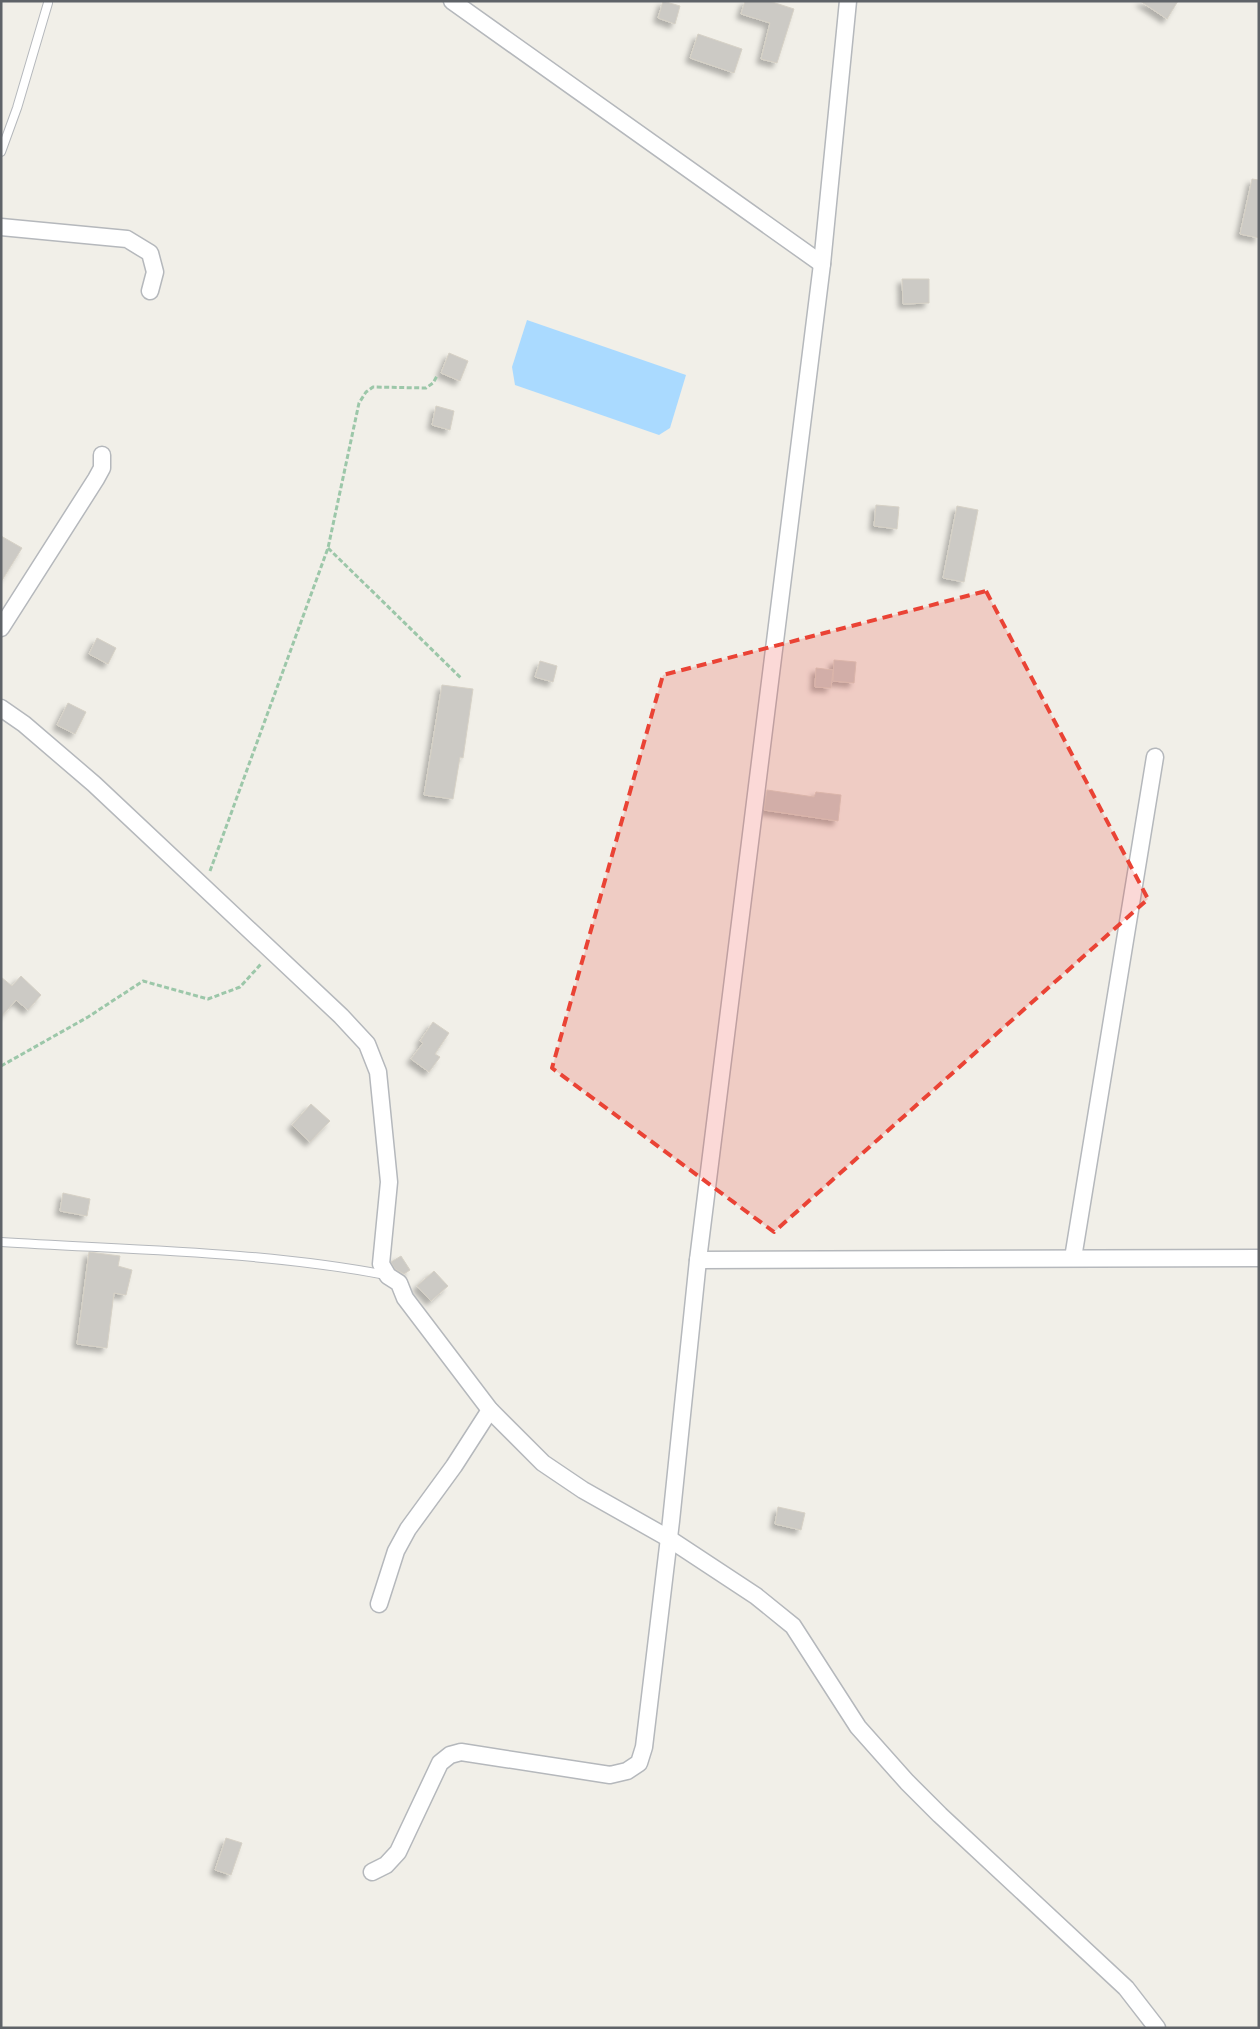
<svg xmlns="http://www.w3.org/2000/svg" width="1260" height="2029" viewBox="0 0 1260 2029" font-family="'Varela Round',sans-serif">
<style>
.water{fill:#aadaff}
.building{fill:#cccac5;stroke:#d6d1c6;filter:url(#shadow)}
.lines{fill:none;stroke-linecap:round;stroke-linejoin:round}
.lane-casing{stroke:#b5b8bc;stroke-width:10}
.street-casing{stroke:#b5b8bc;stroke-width:19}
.path{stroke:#9cc7a9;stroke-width:3;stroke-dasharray:5 2.5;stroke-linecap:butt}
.lane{stroke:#fff;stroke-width:8}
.street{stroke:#fff;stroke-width:16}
.marked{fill:#ea4335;fill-opacity:0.2;stroke:#ea4335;stroke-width:4;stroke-dasharray:10 6;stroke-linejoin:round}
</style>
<defs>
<filter id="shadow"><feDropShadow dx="-4.5" dy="4.5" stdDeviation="2.5" flood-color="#0004"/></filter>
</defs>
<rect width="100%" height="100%" fill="#f1efe8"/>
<path class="water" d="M 527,320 L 686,375 L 670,428 L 659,435 L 515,385 L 512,367 Z"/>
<g class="building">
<path d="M 663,1 L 680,6 L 675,24 L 658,18 Z"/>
<path d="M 745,1 L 769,1 L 794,9 L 777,63 L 761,59 L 770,23 L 741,14 Z"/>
<path d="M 1140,1 L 1178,1 L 1167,19 Z"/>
<path d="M 698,34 L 742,49 L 734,73 L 690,58 Z"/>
<path d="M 1252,179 L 1259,180 L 1259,238 L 1240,234 Z"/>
<path d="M 902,279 L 929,279 L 929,303 L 903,304 Z"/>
<path d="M 449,353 L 468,361 L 460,381 L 441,373 Z"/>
<path d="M 436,406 L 454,411 L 450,430 L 432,425 Z"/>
<path d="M 876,505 L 899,507 L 897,529 L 874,526 Z"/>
<path d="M 957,506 L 978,510 L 964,582 L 943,578 Z"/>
<path d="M 1,536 L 22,548 L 1,582 Z"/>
<path d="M 97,638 L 116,648 L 108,664 L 89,654 Z"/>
<path d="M 834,660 L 856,662 L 854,683 L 833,681 Z"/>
<path d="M 540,661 L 557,666 L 553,682 L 535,677 Z"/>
<path d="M 816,668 L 833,670 L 831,688 L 815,687 Z"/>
<path d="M 442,685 L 473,689 L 463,758 L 460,757 L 453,799 L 424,795 Z"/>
<path d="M 68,703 L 86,712 L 75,734 L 57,725 Z"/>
<path d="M 767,790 L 814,797 L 816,792 L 841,795 L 838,821 L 764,810 Z"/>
<path d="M 21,976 L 41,995 L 28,1010 L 16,1000 L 1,1017 L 1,977 L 12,986 Z"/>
<path d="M 433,1022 L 449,1033 L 435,1054 L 440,1057 L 429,1072 L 411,1059 L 423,1043 L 420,1041 Z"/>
<path d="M 311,1104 L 330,1121 L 310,1142 L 292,1125 Z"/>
<path d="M 63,1193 L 90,1199 L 87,1216 L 60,1211 Z"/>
<path d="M 89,1252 L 120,1256 L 118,1266 L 132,1270 L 126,1295 L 114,1293 L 107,1348 L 77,1344 Z"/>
<path d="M 401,1256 L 410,1270 L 404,1274 L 395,1269 L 391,1262 Z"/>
<path d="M 434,1271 L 448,1286 L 431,1301 L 417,1286 Z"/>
<path d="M 778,1507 L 805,1513 L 801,1530 L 775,1524 Z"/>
<path d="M 226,1838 L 242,1843 L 231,1875 L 215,1870 Z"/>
</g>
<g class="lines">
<g class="lane-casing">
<g id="lane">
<path d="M 1,152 L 17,108 L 48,3"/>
<path d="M 1,1242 C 129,1250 260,1251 386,1275"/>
</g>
</g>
<g class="street-casing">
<g id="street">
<path d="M 452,1 L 822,264"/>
<path d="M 1,227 L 127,239 L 150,253 L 155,272 L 150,291"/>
<path d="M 1,628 L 96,479 L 102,468 L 102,455"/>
<path d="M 1,708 L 24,724 L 94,784 L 341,1016 L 367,1044 L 378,1072 L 389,1182 L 381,1264 L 388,1276 L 399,1283 L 405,1298 L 490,1410 L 543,1463 L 583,1490 L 668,1538 L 756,1596 L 793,1626 L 858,1727 L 907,1782 L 940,1815 L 1126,1988 L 1157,2028"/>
<path d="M 1073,1258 L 1155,757"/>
<path d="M 698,1260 L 1259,1258"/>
<path d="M 379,1604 L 396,1551 L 408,1529 L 454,1466 L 490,1410"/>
<path d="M 372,1872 L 386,1865 L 398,1852 L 440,1763 L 450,1755 L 461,1752 L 610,1775 L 627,1771 L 639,1763 L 644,1747 L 671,1521 L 698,1260 L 822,264 L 848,1"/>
</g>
</g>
<g class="path">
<path d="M 328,548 L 462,679"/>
<path d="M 210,871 L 328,548 L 359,403 L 366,392 L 373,387 L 426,388 L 433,383 L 437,376"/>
<path d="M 1,1066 L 88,1017 L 143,981 L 208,999 L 240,987 L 261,964"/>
</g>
<use href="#lane" class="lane"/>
<use href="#street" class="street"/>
</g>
<path class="marked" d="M 986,591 L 1148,899 L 774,1232 L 552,1068 L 663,675 Z"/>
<rect width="1260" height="2029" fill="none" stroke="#5f6368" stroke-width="5"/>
</svg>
